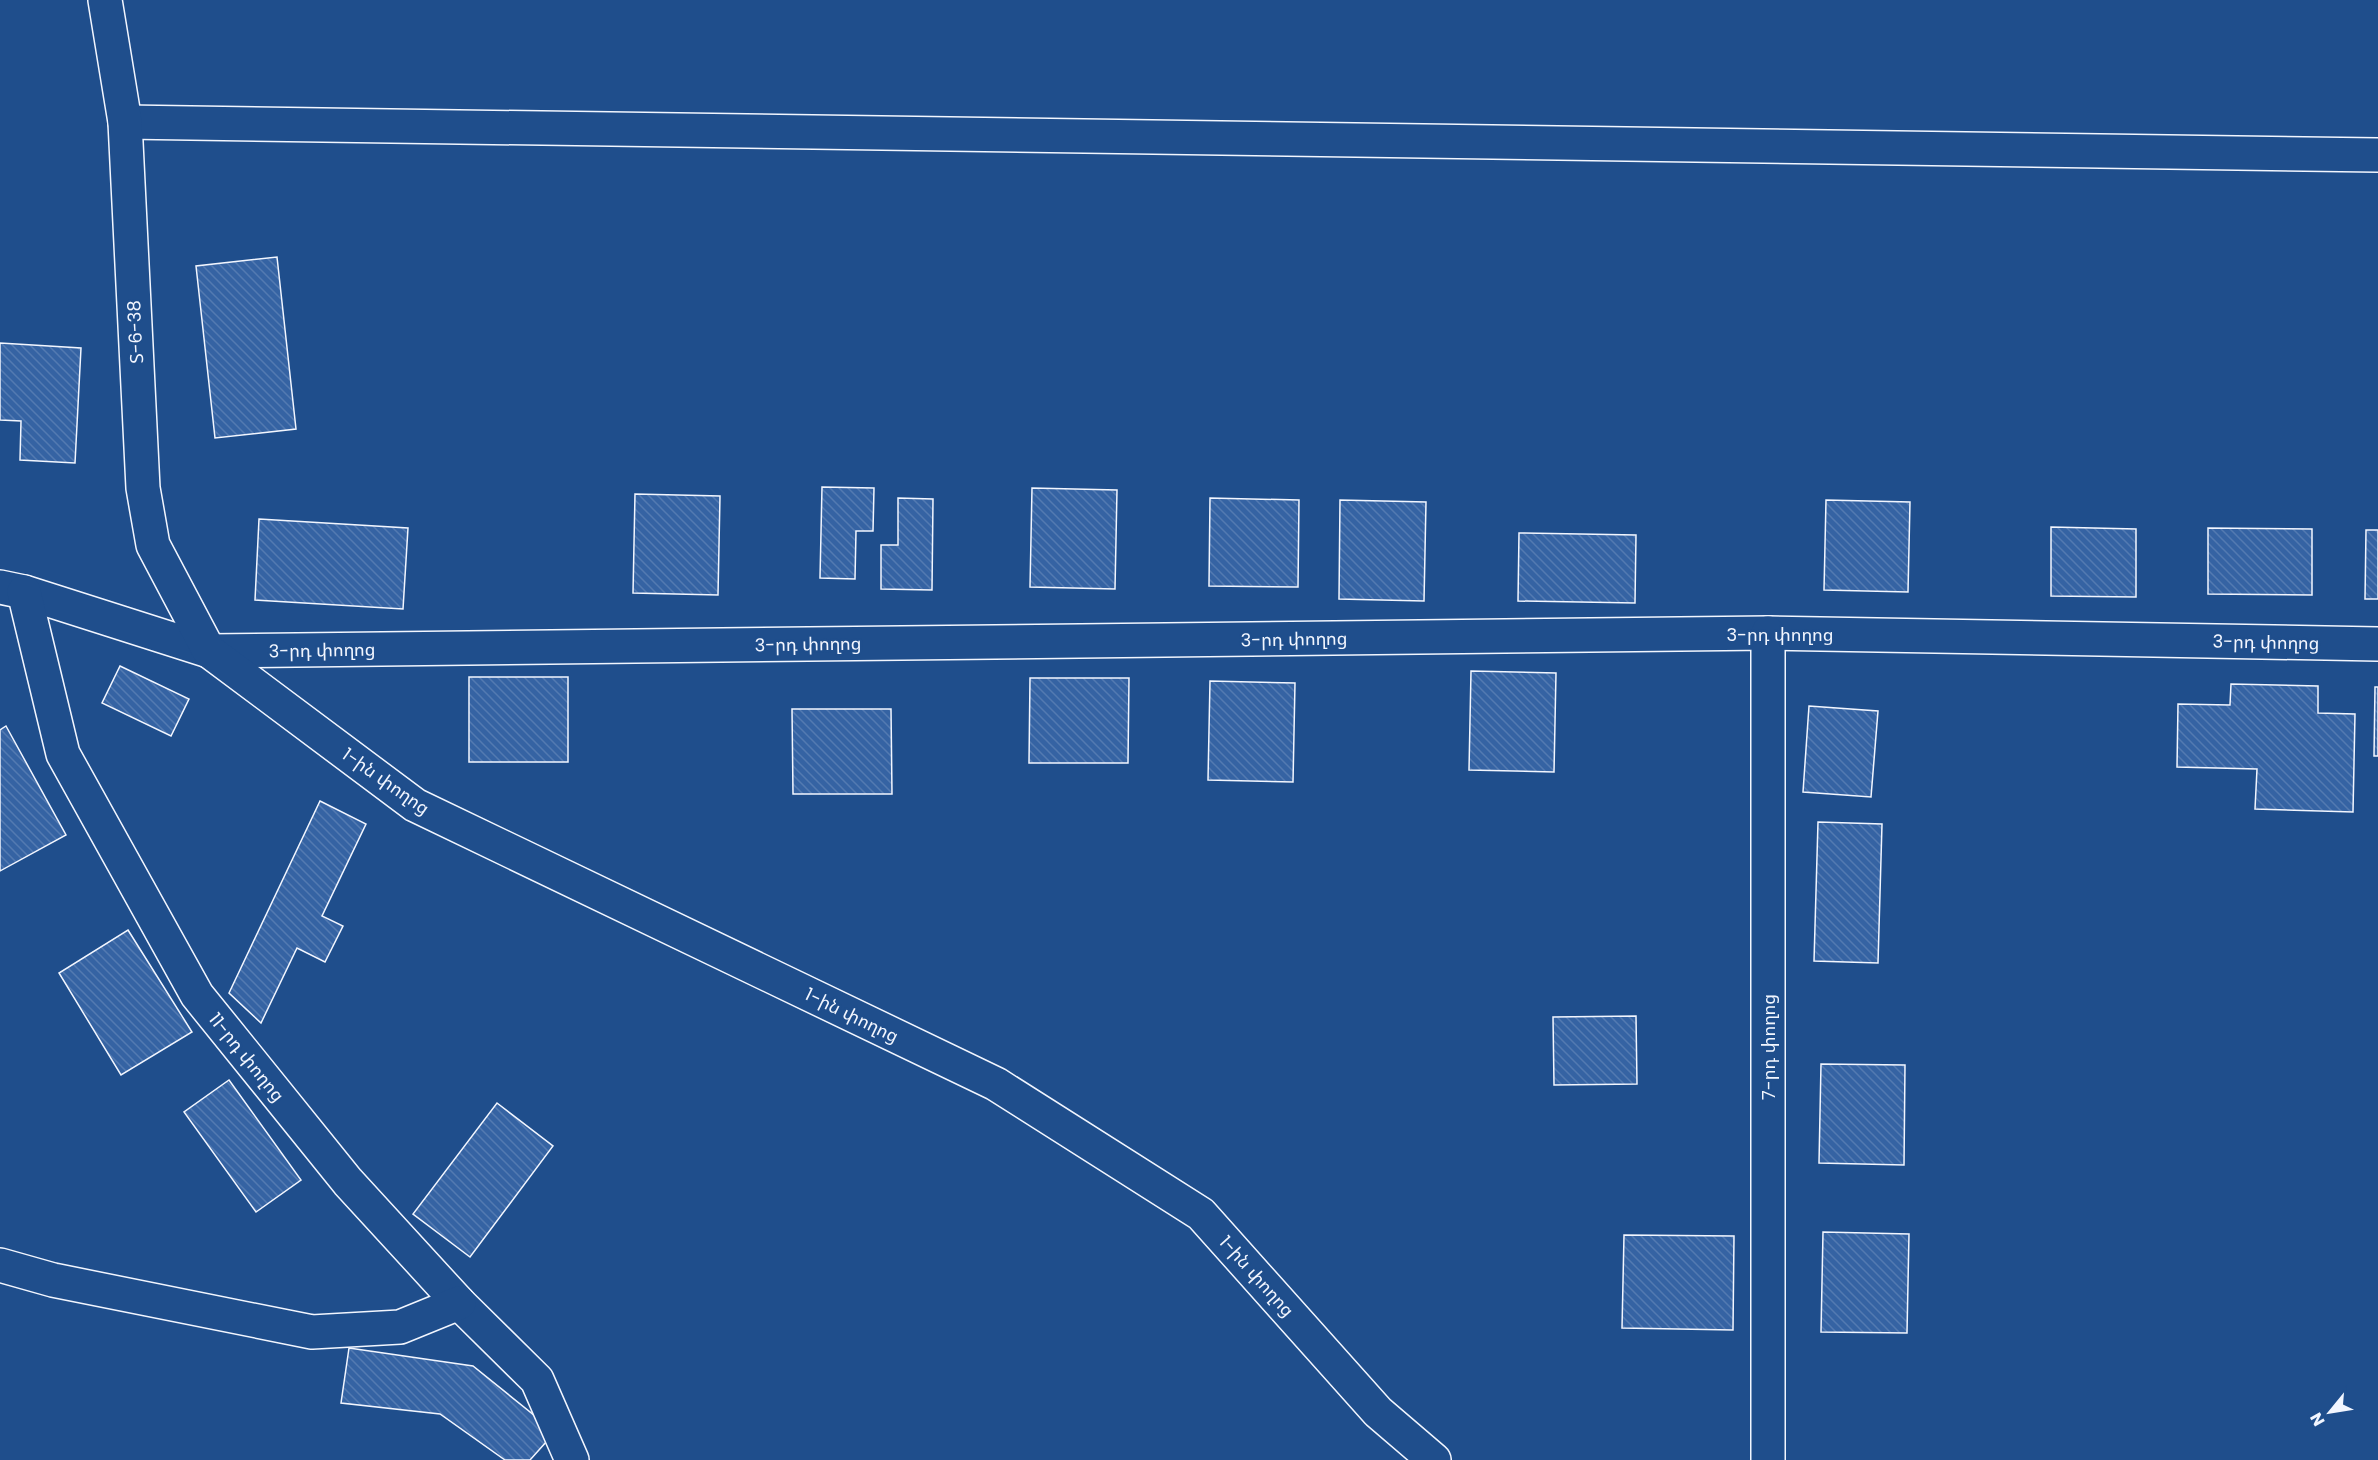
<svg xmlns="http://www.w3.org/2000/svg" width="2378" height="1460" viewBox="0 0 2378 1460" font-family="Poppins,'Noto Sans Armenian',sans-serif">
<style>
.building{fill:url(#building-back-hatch);stroke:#f2f6ff;stroke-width:1.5}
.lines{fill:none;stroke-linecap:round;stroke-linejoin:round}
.minor-casing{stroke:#f2f6ff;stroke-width:36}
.major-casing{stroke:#f2f6ff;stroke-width:36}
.minor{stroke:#1f4e8c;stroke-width:33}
.major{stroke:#1f4e8c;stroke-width:33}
.labels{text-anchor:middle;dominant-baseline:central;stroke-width:4.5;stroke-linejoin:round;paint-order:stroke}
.street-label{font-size:18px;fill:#f2f6ff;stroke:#1f4e8c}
</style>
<defs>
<pattern id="building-back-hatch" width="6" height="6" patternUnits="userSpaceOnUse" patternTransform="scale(1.5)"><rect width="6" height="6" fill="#3563a3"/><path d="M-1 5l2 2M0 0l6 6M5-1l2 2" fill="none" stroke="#537ab1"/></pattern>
</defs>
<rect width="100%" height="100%" fill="#1f4e8c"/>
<g class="building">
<path d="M 277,257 L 296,429 L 215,438 L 196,266 Z"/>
<path d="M 0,343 L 81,348 L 75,463 L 20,460 L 21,421 L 0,420 Z"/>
<path d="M 822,487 L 874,488 L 873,531 L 856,531 L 855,579 L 820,578 Z"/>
<path d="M 1032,488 L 1117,490 L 1115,589 L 1030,587 Z"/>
<path d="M 635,494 L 720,496 L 718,595 L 633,593 Z"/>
<path d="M 898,498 L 933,499 L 932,590 L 881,589 L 881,545 L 898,545 Z"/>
<path d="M 1210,498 L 1299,500 L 1298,587 L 1209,586 Z"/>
<path d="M 1340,500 L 1426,502 L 1424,601 L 1339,599 Z"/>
<path d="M 1826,500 L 1910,502 L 1908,592 L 1824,590 Z"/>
<path d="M 259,519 L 408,528 L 403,609 L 255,600 Z"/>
<path d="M 2051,527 L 2136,529 L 2136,597 L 2051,596 Z"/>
<path d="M 2208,528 L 2312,529 L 2312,595 L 2208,594 Z"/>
<path d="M 2366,530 L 2378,530 L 2378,599 L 2365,599 Z"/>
<path d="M 1519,533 L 1636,535 L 1635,603 L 1518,601 Z"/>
<path d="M 120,666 L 189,699 L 171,736 L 102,703 Z"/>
<path d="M 1471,671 L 1556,673 L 1554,772 L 1469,770 Z"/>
<rect x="469" y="677" width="99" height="85"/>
<path d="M 1030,678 L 1129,678 L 1128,763 L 1029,763 Z"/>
<path d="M 1210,681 L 1295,683 L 1293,782 L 1208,780 Z"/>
<path d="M 2231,684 L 2318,686 L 2318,713 L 2355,714 L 2353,812 L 2255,809 L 2257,769 L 2177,767 L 2178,704 L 2230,705 Z"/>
<path d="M 2375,687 L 2378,687 L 2378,756 L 2374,756 Z"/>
<path d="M 1809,706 L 1878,711 L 1871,797 L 1803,792 Z"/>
<path d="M 792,709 L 891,709 L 892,794 L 793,794 Z"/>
<path d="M 6,726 L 66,835 L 0,871 L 0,730 Z"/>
<path d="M 320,801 L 366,824 L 322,916 L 343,926 L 325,962 L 297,948 L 261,1023 L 229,993 Z"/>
<path d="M 1818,822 L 1882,824 L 1878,963 L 1814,961 Z"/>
<path d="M 128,930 L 192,1032 L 121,1075 L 59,973 Z"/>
<path d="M 1636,1016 L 1637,1084 L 1554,1085 L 1553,1017 Z"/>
<path d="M 1821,1064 L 1905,1065 L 1904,1165 L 1819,1163 Z"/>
<path d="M 229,1080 L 301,1180 L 256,1212 L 184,1112 Z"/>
<path d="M 497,1103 L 553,1146 L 470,1257 L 413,1214 Z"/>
<path d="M 1823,1232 L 1909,1234 L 1907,1333 L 1821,1332 Z"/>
<path d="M 1624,1235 L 1734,1236 L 1733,1330 L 1622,1328 Z"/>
<path d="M 349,1348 L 473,1366 L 555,1432 L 530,1460 L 505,1460 L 440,1414 L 341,1403 Z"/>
</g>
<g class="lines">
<g class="minor-casing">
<g id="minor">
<path d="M 125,122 L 2378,155"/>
<path d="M 0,587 L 24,592 L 209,651 L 1768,633 L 2378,644"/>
<path d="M 24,592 L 63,754 L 197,995 L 348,1182 L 459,1303 L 537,1380 L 572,1460"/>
<path d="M 0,1265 L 53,1280 L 312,1332 L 400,1327 L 459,1303"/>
<path d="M 1768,1460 L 1768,633"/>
</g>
</g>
<g class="major-casing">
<path id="major" d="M 105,0 L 125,122 L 143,488 L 153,545 L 209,651 L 415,805 L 996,1084 L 1201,1214 L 1378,1412 L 1434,1460"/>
</g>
<use href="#minor" class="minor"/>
<use href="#major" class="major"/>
</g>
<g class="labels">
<g class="street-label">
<text transform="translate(135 332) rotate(-93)">Տ-6-38</text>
<text x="1780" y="634">3-րդ փողոց</text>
<text transform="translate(1294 639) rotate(-1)">3-րդ փողոց</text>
<text transform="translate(2266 642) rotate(1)">3-րդ փողոց</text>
<text transform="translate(808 644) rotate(-1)">3-րդ փողոց</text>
<text transform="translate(322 650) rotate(-1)">3-րդ փողոց</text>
<text transform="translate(386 781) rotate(35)">1-ին փողոց</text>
<text transform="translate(852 1015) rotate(26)">1-ին փողոց</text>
<text transform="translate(1768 1047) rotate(-90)">7-րդ փողոց</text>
<text transform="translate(247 1057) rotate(51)">11-րդ փողոց</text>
<text transform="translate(1257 1276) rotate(48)">1-ին փողոց</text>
</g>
</g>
<g transform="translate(2330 1412) rotate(240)" stroke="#1f4e8c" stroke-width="4.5" paint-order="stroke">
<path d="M0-4.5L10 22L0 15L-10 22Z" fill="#f2f6ff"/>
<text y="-9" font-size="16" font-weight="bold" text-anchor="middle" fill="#f2f6ff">N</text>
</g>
</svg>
